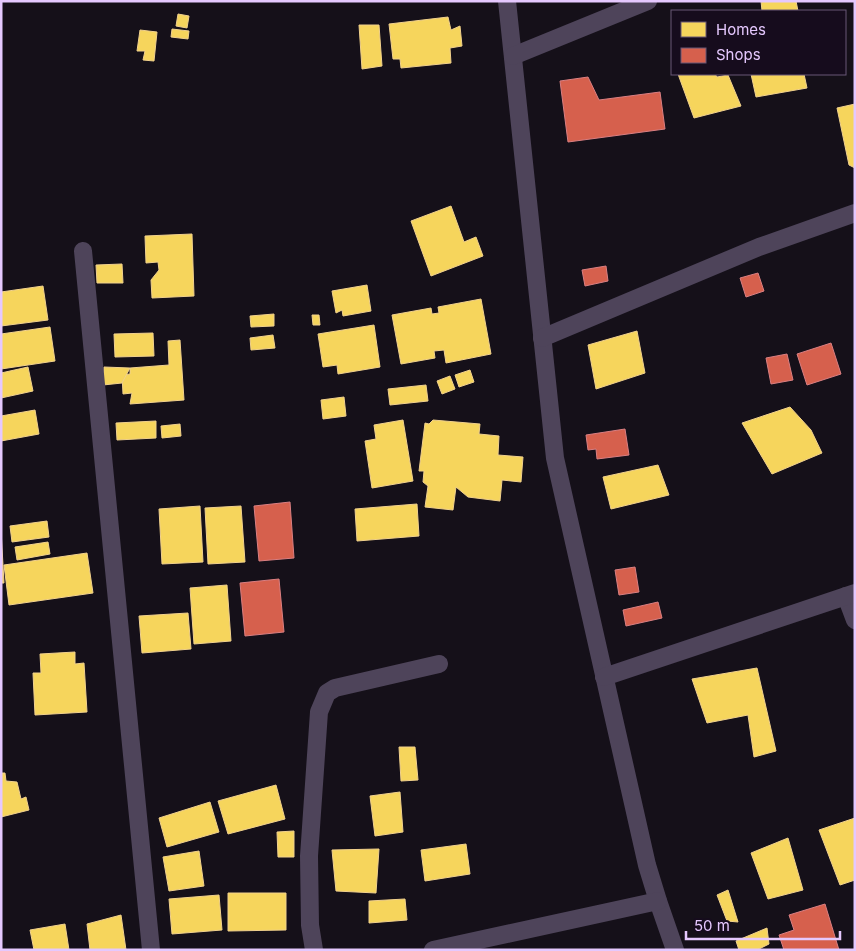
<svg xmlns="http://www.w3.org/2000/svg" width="856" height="951" viewBox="0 0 856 951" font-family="Inter,sans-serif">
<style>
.homes{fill:#f6d55c;stroke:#f1d18d}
.shops{fill:#d6604d;stroke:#da7f82}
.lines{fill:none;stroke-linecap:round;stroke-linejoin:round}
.street{stroke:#4e445a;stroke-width:18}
</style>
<rect width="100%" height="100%" fill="#151019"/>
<g class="homes">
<path d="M 761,1 L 796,1 L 798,11 L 762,11 Z"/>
<path d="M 178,14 L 189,16 L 187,28 L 176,26 Z"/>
<path d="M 448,17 L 451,30 L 460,26 L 462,46 L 450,48 L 451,63 L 401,68 L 400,59 L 393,59 L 389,24 Z"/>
<path d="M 359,25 L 379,25 L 382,66 L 362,69 Z"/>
<path d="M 172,29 L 189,31 L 188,39 L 171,37 Z"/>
<path d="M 140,30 L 157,32 L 154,61 L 143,60 L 145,51 L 137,51 Z"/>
<path d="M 678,74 L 715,74 L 717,77 L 728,75 L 741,106 L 694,118 Z"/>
<path d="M 751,74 L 804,74 L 807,88 L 756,97 Z"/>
<path d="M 855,104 L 855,168 L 849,165 L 837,108 Z"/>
<path d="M 451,206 L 464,242 L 476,237 L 483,256 L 431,276 L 411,221 Z"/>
<path d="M 192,234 L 194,296 L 152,298 L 151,280 L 159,270 L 158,262 L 146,263 L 145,236 Z"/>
<path d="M 122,264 L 123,283 L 97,283 L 96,265 Z"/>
<path d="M 367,285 L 371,311 L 343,316 L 342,310 L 336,313 L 332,291 Z"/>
<path d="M 43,286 L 48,320 L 1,326 L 1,292 Z"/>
<path d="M 481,299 L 491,354 L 446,363 L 444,350 L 434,351 L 435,358 L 401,364 L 392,315 L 431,308 L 432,314 L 439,313 L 438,307 Z"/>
<path d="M 274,314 L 274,326 L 251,327 L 250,316 Z"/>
<path d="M 312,315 L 319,315 L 320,325 L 313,325 Z"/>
<path d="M 374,325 L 380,367 L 338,374 L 337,365 L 323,367 L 318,334 Z"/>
<path d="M 50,327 L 55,361 L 1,369 L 1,334 Z"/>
<path d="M 637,331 L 645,373 L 596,389 L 588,345 Z"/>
<path d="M 153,333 L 154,356 L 115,357 L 114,334 Z"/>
<path d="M 273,335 L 275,348 L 251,350 L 250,338 Z"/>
<path d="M 180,340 L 184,400 L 130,404 L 132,393 L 123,394 L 122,375 L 130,374 L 130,368 L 169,365 L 168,341 Z"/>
<path d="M 28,367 L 33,391 L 1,398 L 1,373 Z"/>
<path d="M 104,367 L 130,368 L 122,383 L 103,385 Z"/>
<path d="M 470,370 L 474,382 L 459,387 L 455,375 Z"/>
<path d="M 450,376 L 455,389 L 442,394 L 437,381 Z"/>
<path d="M 426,385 L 428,401 L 390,405 L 388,389 Z"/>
<path d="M 344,397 L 346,416 L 323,419 L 321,400 Z"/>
<path d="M 790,407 L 811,430 L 822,453 L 772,474 L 742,423 Z"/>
<path d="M 35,410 L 39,434 L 1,441 L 1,416 Z"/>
<path d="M 403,420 L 413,481 L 372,488 L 365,441 L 376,439 L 374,425 Z"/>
<path d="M 433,420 L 480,424 L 479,434 L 499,436 L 498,455 L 523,457 L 521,482 L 502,480 L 500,501 L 468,497 L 456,487 L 453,510 L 425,507 L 428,486 L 423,482 L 424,471 L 419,471 L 425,423 L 429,424 Z"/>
<path d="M 156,421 L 156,438 L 117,440 L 116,423 Z"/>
<path d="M 180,424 L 181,436 L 162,438 L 161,426 Z"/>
<path d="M 658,465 L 669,495 L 611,509 L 603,477 Z"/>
<path d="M 417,504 L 419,536 L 357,541 L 355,509 Z"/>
<path d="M 200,506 L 203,562 L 162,564 L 159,509 Z"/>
<path d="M 241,506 L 245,562 L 208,564 L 205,508 Z"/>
<path d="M 47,521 L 49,537 L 12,542 L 10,526 Z"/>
<path d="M 1,530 L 4,583 L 1,583 Z"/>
<path d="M 48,542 L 50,554 L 17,560 L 15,547 Z"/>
<path d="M 87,553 L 93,593 L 9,605 L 4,565 Z"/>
<path d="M 227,585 L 231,641 L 194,644 L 190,588 Z"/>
<path d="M 188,613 L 191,649 L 142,653 L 139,616 Z"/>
<path d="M 75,652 L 75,664 L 84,663 L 87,712 L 35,715 L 33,673 L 41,673 L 40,654 Z"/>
<path d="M 757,668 L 776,751 L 754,757 L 748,715 L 707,723 L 692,679 Z"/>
<path d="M 399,747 L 415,747 L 418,780 L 401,781 Z"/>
<path d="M 1,773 L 5,773 L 6,781 L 17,782 L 21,799 L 26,797 L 29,810 L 1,817 Z"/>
<path d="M 276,785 L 285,819 L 228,834 L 218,801 Z"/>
<path d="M 400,792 L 403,832 L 375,836 L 370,796 Z"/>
<path d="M 210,802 L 219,832 L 167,847 L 159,818 Z"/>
<path d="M 855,818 L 855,880 L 840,885 L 819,830 Z"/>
<path d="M 294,831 L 294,857 L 278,857 L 277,832 Z"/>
<path d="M 788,838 L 803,890 L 768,899 L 751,853 Z"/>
<path d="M 466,844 L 470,874 L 425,881 L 421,850 Z"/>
<path d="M 379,849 L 376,893 L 336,891 L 332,850 Z"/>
<path d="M 199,851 L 204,886 L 169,891 L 163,857 Z"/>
<path d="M 728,890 L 738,922 L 727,921 L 717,895 Z"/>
<path d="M 228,893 L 286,893 L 286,930 L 228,931 Z"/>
<path d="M 219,895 L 222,930 L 172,934 L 169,899 Z"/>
<path d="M 405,899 L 407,920 L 369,923 L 369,901 Z"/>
<path d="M 121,915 L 126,950 L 90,950 L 87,924 Z"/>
<path d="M 65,924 L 69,950 L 34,950 L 30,930 Z"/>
<path d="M 767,928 L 769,944 L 757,950 L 739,950 L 736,941 Z"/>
</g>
<g class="shops">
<path d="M 588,77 L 599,100 L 660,92 L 665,129 L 568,142 L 560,81 Z"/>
<path d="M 606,266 L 608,281 L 585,286 L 582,270 Z"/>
<path d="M 758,273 L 764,291 L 746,297 L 740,278 Z"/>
<path d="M 831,343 L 841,374 L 807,385 L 797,354 Z"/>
<path d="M 787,354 L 793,380 L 771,384 L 766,358 Z"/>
<path d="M 625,429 L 629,455 L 597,459 L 596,449 L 588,450 L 586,435 Z"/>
<path d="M 290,502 L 294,558 L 259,561 L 254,506 Z"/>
<path d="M 635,567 L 639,592 L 619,595 L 615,570 Z"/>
<path d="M 279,579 L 284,632 L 245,636 L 240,583 Z"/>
<path d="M 658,602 L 662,618 L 626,626 L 623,610 Z"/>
<path d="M 825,904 L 839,950 L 784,950 L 779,935 L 794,930 L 789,915 Z"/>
</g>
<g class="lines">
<g class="street">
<path d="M 507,1 L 555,458 L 647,865 L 658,901 L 675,950"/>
<path d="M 513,56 L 648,1"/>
<path d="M 83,251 L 151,950"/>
<path d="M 542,338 L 759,247 L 855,213"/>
<path d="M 846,596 L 855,620"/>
<path d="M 604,677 L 855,593"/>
<path d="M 314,950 L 310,925 L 309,856 L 319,712 L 327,693 L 335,688 L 439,664"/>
<path d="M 433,950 L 658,901"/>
</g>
</g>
<rect width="856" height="951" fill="none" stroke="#e5c8fe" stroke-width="5"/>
<rect x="671" y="10" width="175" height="65" fill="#160c1d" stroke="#695777"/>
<rect x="681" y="22" width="25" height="15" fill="#f6d55c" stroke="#695777"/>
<text x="716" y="35" font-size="15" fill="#e5c8fe">Homes</text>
<rect x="681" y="48" width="25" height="15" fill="#d6604d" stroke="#695777"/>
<text x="716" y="60" font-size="15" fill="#e5c8fe">Shops</text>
<path d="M686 931v8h154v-8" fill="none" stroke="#e5c8fe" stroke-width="2.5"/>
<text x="694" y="931" font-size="15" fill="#e5c8fe" stroke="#160c1d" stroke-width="4" paint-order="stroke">50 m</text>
</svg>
